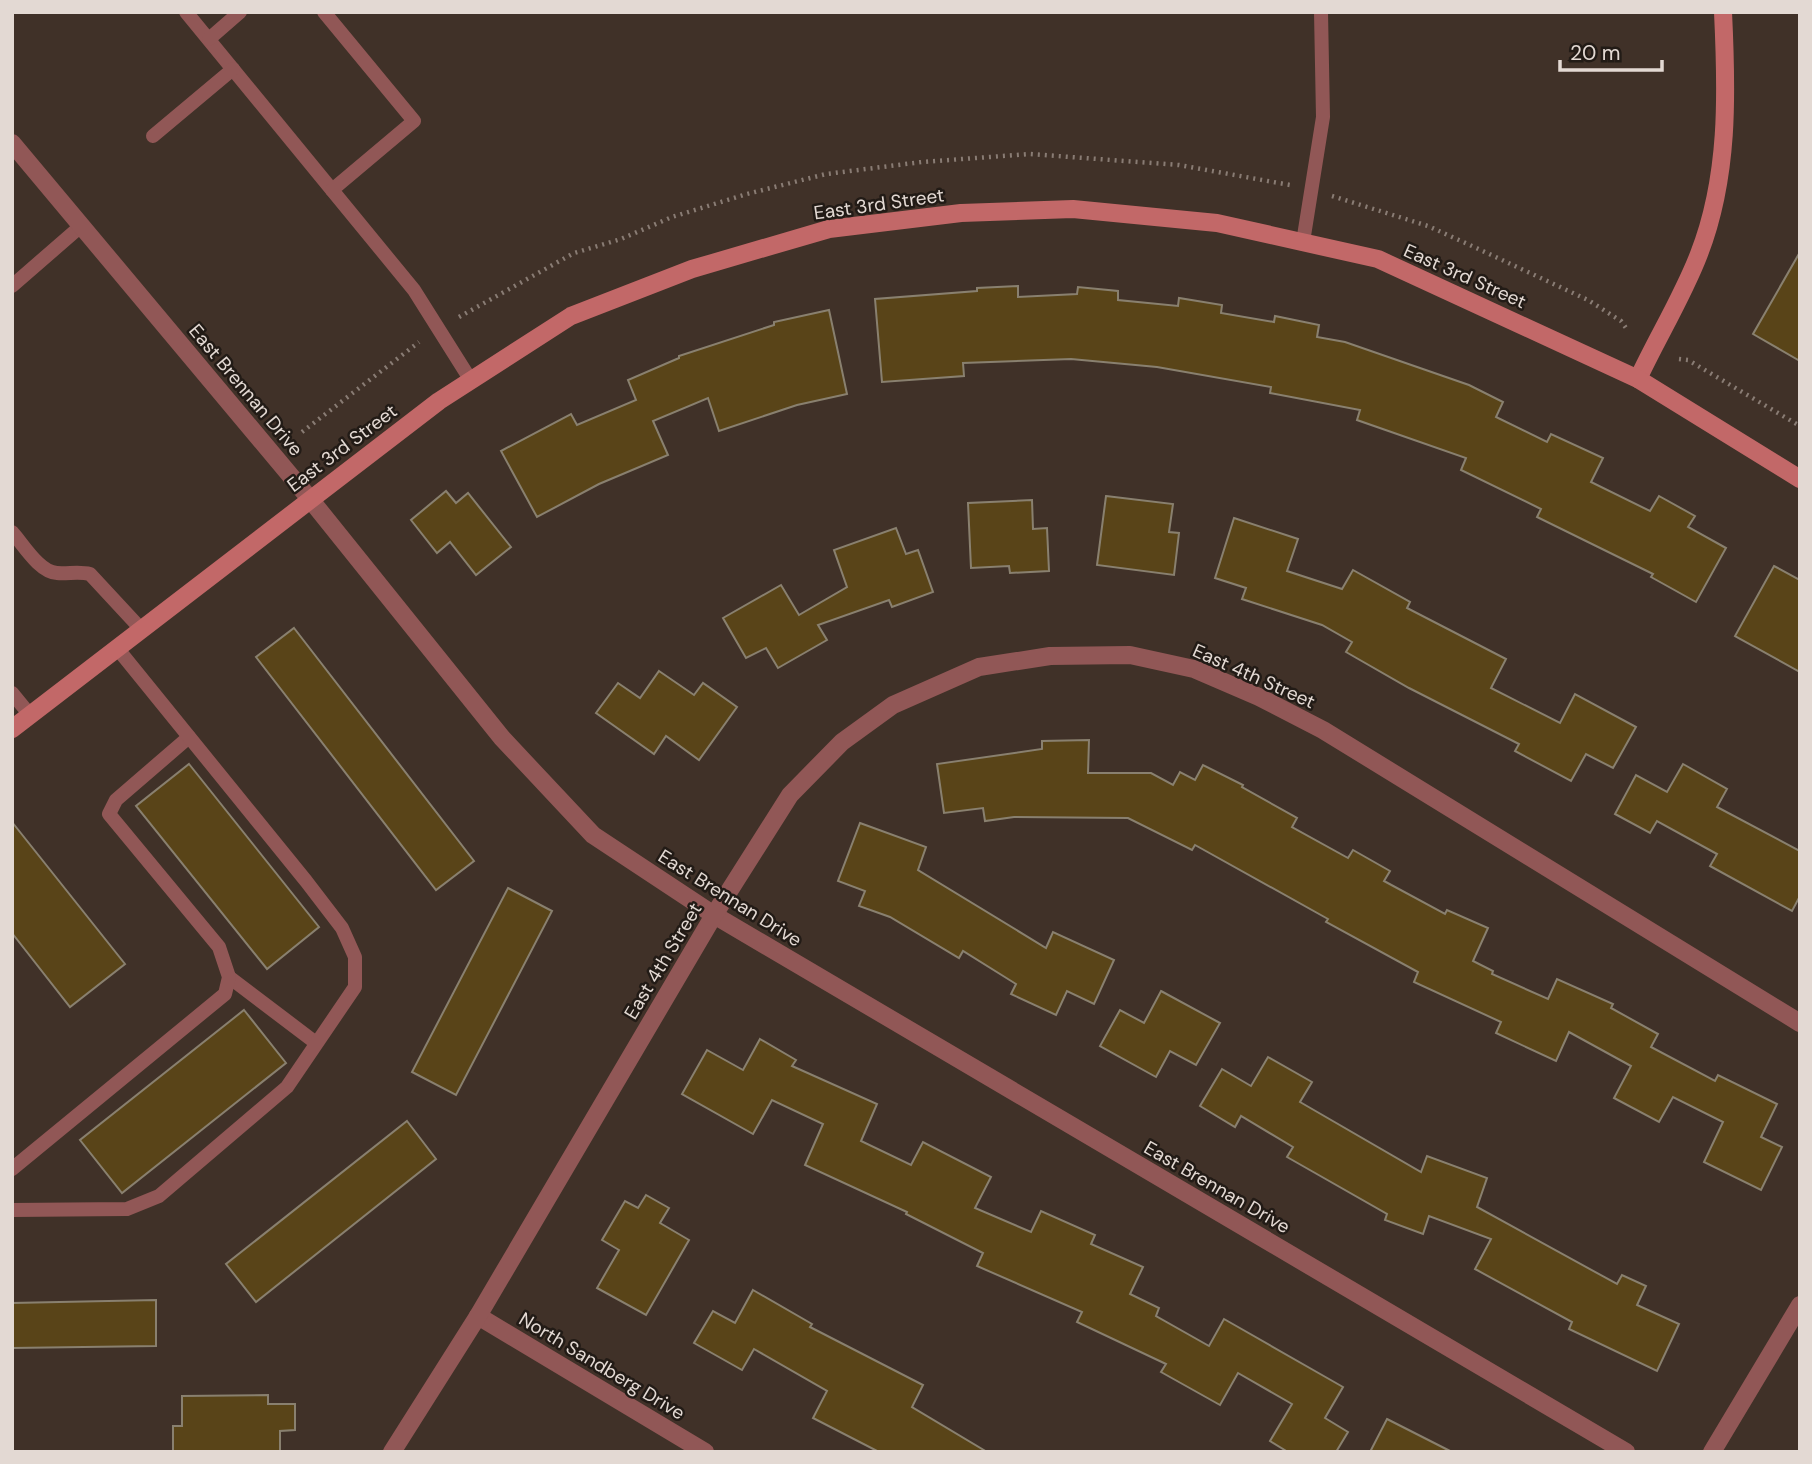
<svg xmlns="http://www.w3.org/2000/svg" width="1812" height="1464" viewBox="0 0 1812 1464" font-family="'DM Sans',sans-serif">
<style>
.building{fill:#594418;stroke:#89806f;stroke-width:2}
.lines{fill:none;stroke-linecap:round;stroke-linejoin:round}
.path{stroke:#897c74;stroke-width:4.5;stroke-dasharray:2 5;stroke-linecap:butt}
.lane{stroke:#915756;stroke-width:14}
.street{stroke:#915756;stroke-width:18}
.secondary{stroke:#c26868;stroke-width:18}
.labels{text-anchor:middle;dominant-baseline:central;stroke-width:5;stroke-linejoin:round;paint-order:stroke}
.street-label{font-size:19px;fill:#e3d9d3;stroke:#221b16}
</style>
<rect width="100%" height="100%" fill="#403128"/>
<g class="building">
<path d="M 1800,252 L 1800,361 L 1753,334 Z"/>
<path d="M 1018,286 L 1018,297 L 1077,294 L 1078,287 L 1118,291 L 1118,300 L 1178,306 L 1179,298 L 1222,305 L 1221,313 L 1274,322 L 1275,316 L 1319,325 L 1317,337 L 1345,342 L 1469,385 L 1503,402 L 1496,417 L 1547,442 L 1551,434 L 1603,458 L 1591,482 L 1650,511 L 1659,496 L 1695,516 L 1688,527 L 1726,548 L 1696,602 L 1651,577 L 1653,574 L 1537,517 L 1541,509 L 1461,470 L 1466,458 L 1357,420 L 1360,410 L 1270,393 L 1271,387 L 1157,367 L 1071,359 L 963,363 L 964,376 L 882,382 L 875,299 L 977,291 L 977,288 Z"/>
<path d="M 829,310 L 847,394 L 797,405 L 719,431 L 708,398 L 653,421 L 668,455 L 599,484 L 537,517 L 501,451 L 571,414 L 577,425 L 636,400 L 628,380 L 679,358 L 679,356 L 774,325 L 774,322 Z"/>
<path d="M 446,491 L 456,503 L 468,493 L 511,547 L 476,575 L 450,542 L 437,553 L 411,520 Z"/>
<path d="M 1106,496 L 1173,504 L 1169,532 L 1179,533 L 1174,575 L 1097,565 Z"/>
<path d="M 1032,500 L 1033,529 L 1047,528 L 1049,571 L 1010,573 L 1009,566 L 971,568 L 968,503 Z"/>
<path d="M 1234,518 L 1298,539 L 1287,571 L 1342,589 L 1353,570 L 1410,602 L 1407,608 L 1506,659 L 1491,688 L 1560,723 L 1575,694 L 1636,727 L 1613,768 L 1586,754 L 1571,781 L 1515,751 L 1519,744 L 1409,688 L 1346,652 L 1352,642 L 1322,625 L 1242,599 L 1246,588 L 1215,578 Z"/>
<path d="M 896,528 L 906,554 L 918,550 L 933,592 L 892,607 L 889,600 L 818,625 L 827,640 L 778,668 L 766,648 L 746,658 L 723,618 L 781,585 L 799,615 L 847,587 L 834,550 Z"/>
<path d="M 1774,566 L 1800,580 L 1800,672 L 1735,636 Z"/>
<path d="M 294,628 L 474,861 L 436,890 L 256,657 Z"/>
<path d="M 659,671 L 694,695 L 703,683 L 737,707 L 699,760 L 666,736 L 654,754 L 596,713 L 618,683 L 640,698 Z"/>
<path d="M 1089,740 L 1088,773 L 1151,773 L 1173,785 L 1180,772 L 1195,780 L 1203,765 L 1243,785 L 1242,787 L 1297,818 L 1292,827 L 1348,858 L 1353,850 L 1390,871 L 1384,881 L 1445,914 L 1447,910 L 1488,928 L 1473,961 L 1493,971 L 1492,974 L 1548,999 L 1557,979 L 1613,1004 L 1611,1008 L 1658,1034 L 1651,1047 L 1715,1081 L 1718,1075 L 1777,1104 L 1761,1137 L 1782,1147 L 1761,1190 L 1704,1162 L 1723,1122 L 1673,1097 L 1659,1122 L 1614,1098 L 1631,1066 L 1569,1032 L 1556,1061 L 1496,1033 L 1501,1022 L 1414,982 L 1418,972 L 1326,922 L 1328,919 L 1195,845 L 1192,850 L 1128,818 L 1014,817 L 985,821 L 983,808 L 944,813 L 937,764 L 1042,749 L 1042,741 Z"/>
<path d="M 189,764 L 319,927 L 267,969 L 136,806 Z"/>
<path d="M 1683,764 L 1727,789 L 1717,807 L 1800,851 L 1800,896 L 1792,911 L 1710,866 L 1717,854 L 1657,821 L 1650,833 L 1615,814 L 1636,775 L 1667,792 Z"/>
<path d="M 12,822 L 125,964 L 70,1007 L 12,933 Z"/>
<path d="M 860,823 L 926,847 L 918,870 L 1046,948 L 1053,932 L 1114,960 L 1094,1004 L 1067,991 L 1056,1015 L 1011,994 L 1016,984 L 963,951 L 959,958 L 890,917 L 859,906 L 865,891 L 838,881 Z"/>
<path d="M 508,888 L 552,911 L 456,1095 L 412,1072 Z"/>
<path d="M 1161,991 L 1220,1023 L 1196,1065 L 1170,1051 L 1156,1077 L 1100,1046 L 1120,1010 L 1144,1023 Z"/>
<path d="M 244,1010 L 286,1063 L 122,1193 L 80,1140 Z"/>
<path d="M 760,1039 L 796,1060 L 792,1066 L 877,1104 L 861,1141 L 911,1165 L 923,1142 L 991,1177 L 975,1208 L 1031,1232 L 1041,1211 L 1095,1235 L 1091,1244 L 1143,1267 L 1130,1294 L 1159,1308 L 1156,1316 L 1209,1346 L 1224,1319 L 1343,1387 L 1325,1418 L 1348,1432 L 1336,1452 L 1288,1452 L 1270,1441 L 1292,1404 L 1238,1373 L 1220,1405 L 1161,1372 L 1166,1364 L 1077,1322 L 1082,1312 L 977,1266 L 983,1253 L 906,1214 L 907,1212 L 805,1165 L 823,1124 L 772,1100 L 753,1134 L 682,1094 L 707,1050 L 743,1070 Z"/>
<path d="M 1268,1057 L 1312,1082 L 1300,1102 L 1421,1172 L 1427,1156 L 1487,1178 L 1477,1207 L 1617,1284 L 1622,1275 L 1646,1286 L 1637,1305 L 1679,1324 L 1657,1371 L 1569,1329 L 1572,1322 L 1475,1269 L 1491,1239 L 1429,1216 L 1423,1234 L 1385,1220 L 1387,1214 L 1287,1157 L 1293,1147 L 1241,1116 L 1235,1127 L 1200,1106 L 1222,1069 L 1251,1086 Z"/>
<path d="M 407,1121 L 436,1159 L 256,1302 L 226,1264 Z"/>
<path d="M 646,1195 L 669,1208 L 660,1223 L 689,1240 L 646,1315 L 597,1288 L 619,1250 L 602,1240 L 625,1201 L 638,1208 Z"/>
<path d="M 753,1290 L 812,1324 L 810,1327 L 923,1385 L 912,1407 L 987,1452 L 879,1452 L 813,1418 L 827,1391 L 754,1349 L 742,1370 L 694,1343 L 713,1311 L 735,1323 Z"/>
<path d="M 156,1300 L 156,1346 L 12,1348 L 12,1303 Z"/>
<path d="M 268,1395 L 268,1404 L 295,1404 L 295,1430 L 280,1431 L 280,1452 L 173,1452 L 173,1426 L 182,1426 L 182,1396 Z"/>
<path d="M 1387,1419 L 1452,1452 L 1370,1452 Z"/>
</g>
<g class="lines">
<g class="path">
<path d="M 1332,196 L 1428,226 L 1472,246 L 1588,300 L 1621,321 L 1626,328"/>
<path d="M 459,317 L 574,253 L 621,239 L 672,217 L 747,194 L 826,174 L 922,162 L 1030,154 L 1179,165 L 1290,185"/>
<path d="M 1679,359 L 1688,360 L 1800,426"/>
<path d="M 302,432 L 419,342"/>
</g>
<g class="lane">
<path d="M 186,12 L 332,190"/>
<path d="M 324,12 L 414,121 L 332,190 L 414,290 L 470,379"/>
<path d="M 209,39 L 240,12"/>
<path d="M 153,136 L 233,69"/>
<path d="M 1303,242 L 1323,117 L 1321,12"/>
<path d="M 12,286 L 81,226"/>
<path d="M 12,532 C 23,544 39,572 57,573 C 68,574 79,571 90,574 L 141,629"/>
<path d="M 12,693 L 30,715"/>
<path d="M 229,977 L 316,1043"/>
<path d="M 12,1169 L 225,994 L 229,977 L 219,947 L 109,814 L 116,800 L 189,737"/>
<path d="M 12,1210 L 127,1209 L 159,1196 L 287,1087 L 355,987 L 355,957 L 342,928 L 306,881 L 117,648"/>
</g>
<g class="street">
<path d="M 12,143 L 310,499 L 502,738 L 593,835 L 714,915 L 1626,1452"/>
<path d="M 478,1316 L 705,1452"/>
<path d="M 392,1452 L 478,1316 L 714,915 L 790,795 L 842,742 L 893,705 L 979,667 L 1050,656 L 1130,655 L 1194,669 L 1259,697 L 1323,730 L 1800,1023"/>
<path d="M 1712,1452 L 1800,1305"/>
</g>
<g class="secondary">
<path d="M 1638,379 C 1657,338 1683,296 1699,254 C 1729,177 1727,94 1723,12"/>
<path d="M 12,729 L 439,401 L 571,316 L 692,269 L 829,229 L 961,213 L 1073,209 L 1217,223 L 1378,259 L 1638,379 L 1800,479"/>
</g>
</g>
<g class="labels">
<g class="street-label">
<text transform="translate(879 204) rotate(-8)">East 3rd Street</text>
<text transform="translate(1465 276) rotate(24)">East 3rd Street</text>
<text transform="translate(246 390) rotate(50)">East Brennan Drive</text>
<text transform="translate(342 448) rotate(-37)">East 3rd Street</text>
<text transform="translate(1254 676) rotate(24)">East 4th Street</text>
<text transform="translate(730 898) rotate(32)">East Brennan Drive</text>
<text transform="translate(663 961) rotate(-59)">East 4th Street</text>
<text transform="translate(1217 1187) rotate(30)">East Brennan Drive</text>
<text transform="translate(602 1366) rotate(31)">North Sandberg Drive</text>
</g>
</g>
<rect width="1812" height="1464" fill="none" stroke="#e3d9d3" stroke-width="28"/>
<path d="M1560 60v10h102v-10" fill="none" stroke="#e3d9d3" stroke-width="3.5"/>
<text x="1570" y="60" font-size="21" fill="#e3d9d3" stroke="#221b16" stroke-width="5" paint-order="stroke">20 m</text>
</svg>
